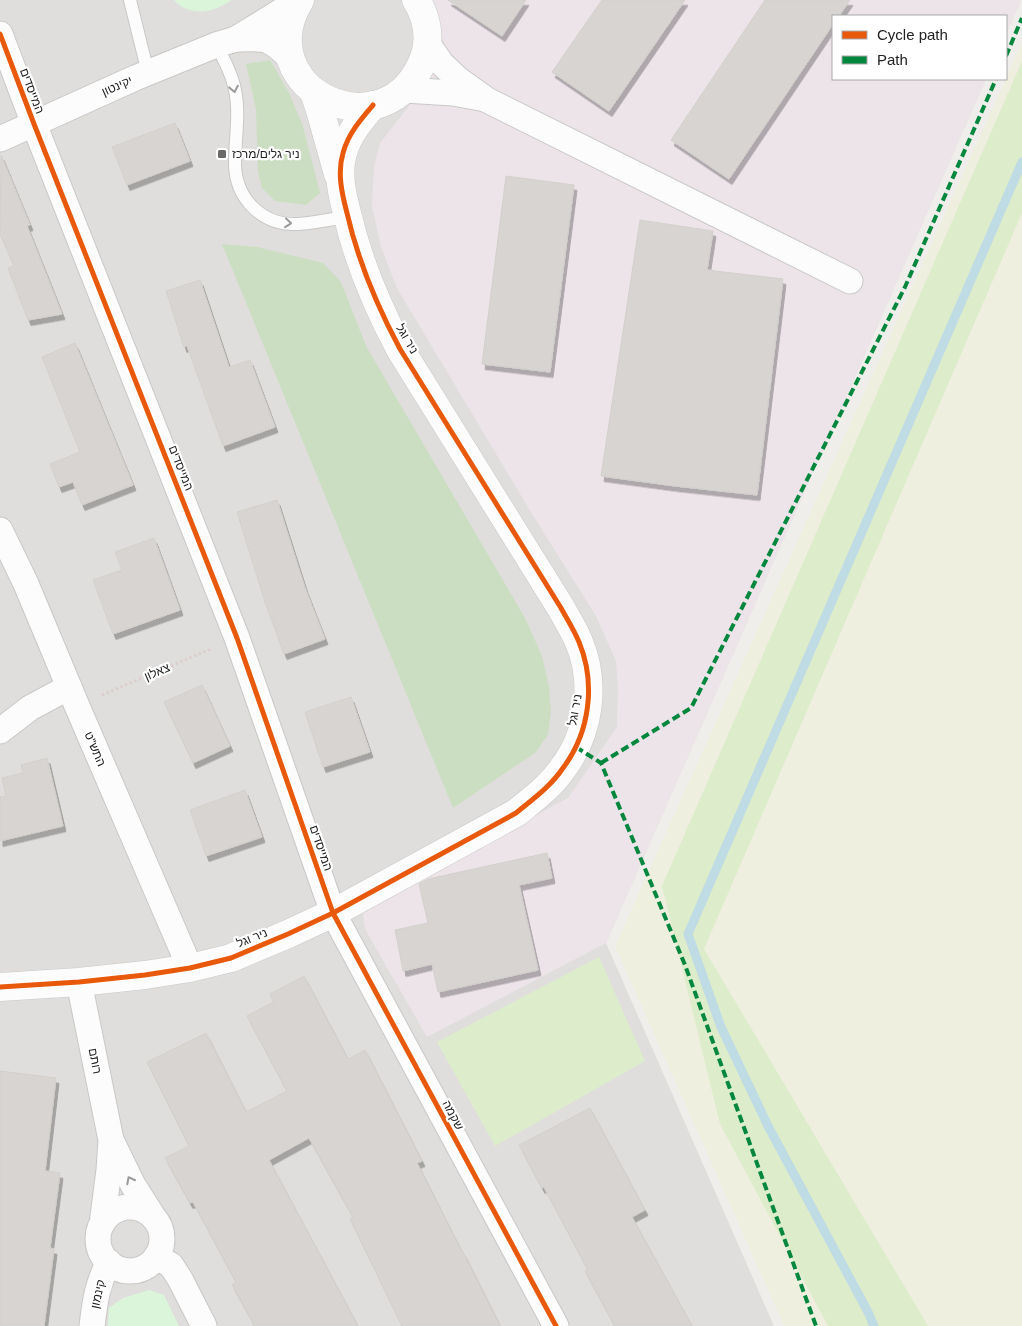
<svg xmlns="http://www.w3.org/2000/svg" width="1022" height="1326" viewBox="0 0 1022 1326" font-family="Helvetica,'Noto Sans Hebrew',sans-serif">
<style>
.residential{fill:#dfdedc}
.industrial{fill:#ede4e9}
.farmland{fill:#efefdf}
.grass{fill:#ddeccb}
.forest{fill:#cbdec1}
.park{fill:#daf5da}
.lines{fill:none;stroke-linecap:round;stroke-linejoin:round}
.stream{stroke:#bfdbe3;stroke-width:9}
.building{fill:#d7d4d2;stroke:#d3d0cc;filter:url(#shadow)}
.service-casing{stroke:#c9c8c7;stroke-width:14}
.minor-casing{stroke:#c9c8c7;stroke-width:27}
.tertiary-casing{stroke:#c9c8c7;stroke-width:29}
.path{stroke:#dccecd;stroke-width:3;stroke-dasharray:2.5 2.5;stroke-linecap:butt}
.service{stroke:#fdfcfc;stroke-width:12}
.minor{stroke:#fdfcfc;stroke-width:25}
.tertiary{stroke:#fdfcfc;stroke-width:28}
.quiet{stroke:#00873e;stroke-width:4;stroke-dasharray:8 4;stroke-linecap:butt}
.cycleway-casing{stroke:#fff;stroke-width:8}
.cycleway{stroke:#e8590c;stroke-width:5}
.oneway{stroke:#9a9a9a}
.poi-dot{fill:#6a6968;stroke:#fff;stroke-width:2}
.labels{text-anchor:middle;dominant-baseline:central;stroke-width:4.5;stroke-linejoin:round;paint-order:stroke}
.street-label{font-size:12px;fill:#222;stroke:#fff}
.poi-label{font-size:12px;fill:#222;stroke:#fff;text-anchor:start}
</style>
<defs>
<filter id="shadow"><feDropShadow dx="3" dy="5.5" stdDeviation="0" flood-color="#0004"/></filter>
</defs>
<rect width="100%" height="100%" fill="#f0eeeb"/>
<path class="residential" d="M 0,0 L 1021,0 L 1006,34 L 1006,16 L 833,16 L 833,79 L 986,79 L 606,943 L 774,1326 L 0,1326 Z"/>
<path class="industrial" d="M 431,0 L 1021,0 L 1006,34 L 1006,16 L 833,16 L 833,79 L 986,79 L 606,943 L 427,1037 L 365,929 L 362,909 L 568,798 L 617,727 L 618,688 L 616,661 L 596,616 L 529,509 L 397,288 L 381,247 L 372,206 L 374,167 L 380,143 L 430,79 L 444,44 L 437,14 Z"/>
<path class="farmland" d="M 1022,43 L 1022,1326 L 784,1326 L 615,946 Z"/>
<g class="grass">
<path d="M 1022,61 L 1022,213 L 704,949 L 928,1326 L 828,1326 L 720,1124 L 662,886 Z"/>
<path d="M 599,957 L 645,1061 L 495,1146 L 437,1042 Z"/>
</g>
<g class="forest">
<path d="M 270,60 L 288,91 L 302,123 L 320,193 L 306,205 L 275,201 L 262,188 L 258,171 L 256,109 L 246,64 Z"/>
<path d="M 222,244 L 257,247 L 323,263 L 341,282 L 366,346 L 525,618 L 542,656 L 549,687 L 551,712 L 548,735 L 535,753 L 453,808 Z"/>
</g>
<g class="park">
<path d="M 174,0 L 232,0 C 227,3 221,7 214,9 C 201,14 183,11 174,0 Z"/>
<path d="M 149,1290 L 164,1295 L 179,1326 L 108,1326 L 109,1308 L 123,1298 Z"/>
</g>
<g class="lines">
<path class="stream" d="M 874,1326 L 868,1312 L 768,1126 L 721,1027 L 688,934 L 1022,162"/>
</g>
<g class="building">
<path d="M 448,0 L 526,0 L 502,36 Z"/>
<path d="M 602,0 L 685,0 L 609,111 L 552,72 Z"/>
<path d="M 765,0 L 850,0 L 839,16 L 833,16 L 833,24 L 729,179 L 671,140 Z"/>
<path d="M 175,123 L 190,161 L 127,185 L 112,147 Z"/>
<path d="M 1,155 L 30,225 L 27,226 L 62,314 L 28,320 L 8,268 L 14,266 L 0,234 Z"/>
<path d="M 506,176 L 574,185 L 550,372 L 482,364 Z"/>
<path d="M 640,220 L 713,231 L 707,270 L 783,279 L 757,495 L 675,486 L 601,476 Z"/>
<path d="M 200,280 L 229,367 L 250,360 L 275,427 L 223,446 L 187,346 L 184,347 L 166,291 Z"/>
<path d="M 75,343 L 133,485 L 82,505 L 73,482 L 59,487 L 50,464 L 80,452 L 42,357 Z"/>
<path d="M 277,500 L 305,588 L 325,639 L 284,654 L 265,602 L 237,512 Z"/>
<path d="M 154,538 L 180,610 L 113,634 L 93,580 L 122,570 L 115,552 Z"/>
<path d="M 202,685 L 230,746 L 193,763 L 164,702 Z"/>
<path d="M 351,697 L 370,752 L 323,767 L 305,712 Z"/>
<path d="M 47,758 L 63,826 L 0,841 L 0,797 L 6,796 L 2,778 L 23,773 L 21,765 Z"/>
<path d="M 245,790 L 262,837 L 206,856 L 190,810 Z"/>
<path d="M 547,853 L 552,878 L 519,885 L 538,970 L 438,992 L 432,964 L 403,971 L 395,930 L 428,923 L 419,884 L 428,879 Z"/>
<path d="M 304,976 L 348,1059 L 365,1050 L 422,1161 L 417,1163 L 462,1252 L 463,1252 L 500,1326 L 402,1326 L 350,1219 L 353,1217 L 309,1138 L 269,1160 L 358,1326 L 255,1326 L 232,1285 L 236,1282 L 193,1202 L 190,1203 L 165,1158 L 189,1146 L 147,1062 L 206,1033 L 246,1112 L 287,1091 L 247,1016 L 273,1002 L 270,994 Z"/>
<path d="M 0,1071 L 56,1078 L 45,1171 L 60,1173 L 50,1248 L 54,1249 L 44,1326 L 0,1326 Z"/>
<path d="M 590,1108 L 645,1210 L 632,1217 L 692,1326 L 615,1326 L 585,1271 L 588,1270 L 544,1187 L 542,1188 L 519,1145 Z"/>
</g>
<g class="lines">
<g class="service-casing">
<g id="service">
<path d="M 130,0 L 148,73"/>
<path d="M 216,45 C 224,59 232,74 235,90 C 240,114 235,139 235,163 C 235,198 262,226 298,224 C 314,223 331,219 347,217"/>
</g>
</g>
<g class="minor-casing">
<g id="minor">
<path d="M 0,34 L 34,124 L 237,638 L 333,913 L 556,1326"/>
<path d="M 236,39 C 266,38 269,37 291,59"/>
<path d="M 427,43 L 442,64 L 459,80 L 487,100 L 850,281"/>
<path d="M 404,90 L 453,93 L 480,98"/>
<path d="M 0,139 L 135,78 L 216,45 L 236,39 L 299,0"/>
<path d="M 0,530 L 26,584 L 77,706 L 190,968"/>
<path d="M 0,731 L 30,708 L 69,687"/>
<path d="M 79,982 L 111,1140 L 109,1170 L 102,1224"/>
<path d="M 112,1142 L 133,1185 L 154,1218"/>
<circle cx="130" cy="1239" r="32"/>
<path d="M 156,1257 L 171,1265 L 180,1279 L 204,1326"/>
<path d="M 92,1326 C 95,1302 97,1284 109,1262"/>
</g>
</g>
<g class="tertiary-casing">
<g id="tertiary">
<path d="M 300,0 C 246,89 386,157 424,58 C 431,40 427,16 416,0"/>
<path d="M 314,92 L 320,110 L 338,174"/>
<path d="M 0,987 L 79,982 L 145,975 L 190,968 L 231,958 L 288,934 L 333,913 L 516,813 C 533,799 551,786 563,768 C 590,732 596,683 579,642 C 574,630 567,619 561,608 L 400,349 C 377,306 358,261 347,213 C 342,194 337,173 343,153 C 348,134 361,119 373,105"/>
</g>
</g>
<path class="path" d="M 102,695 L 211,649"/>
<use href="#service" class="service"/>
<use href="#minor" class="minor"/>
<use href="#tertiary" class="tertiary"/>
<g class="quiet">
<path d="M 1006,56 L 1022,18"/>
<path d="M 576,747 L 601,763 L 685,965 L 816,1326"/>
<path d="M 601,763 L 691,708 L 905,287 L 996,79"/>
</g>
<g class="cycleway-casing">
<g id="cycleway">
<path d="M 0,34 L 34,124 L 237,638 L 333,913 L 556,1326"/>
<path d="M 0,987 L 79,982 L 145,975 L 190,968 L 231,958 L 288,934 L 333,913 L 516,813 C 533,799 551,786 563,768 C 590,732 596,683 579,642 C 574,630 567,619 561,608 L 400,349 C 377,306 358,261 347,213 C 342,194 337,173 343,153 C 348,134 361,119 373,105"/>
</g>
</g>
<use href="#cycleway" class="cycleway"/>
</g>
<defs><path id="oneway-chevron" d="M-2-3.5L2.5 0L-2 3.5" fill="none" stroke-width="1.6" stroke-linecap="round" stroke-linejoin="round" transform="scale(1.25)"/></defs>
<g class="oneway">
<use href="#oneway-chevron" transform="translate(234 89) rotate(79)"/>
<use href="#oneway-chevron" transform="translate(288 223) rotate(6)"/>
<use href="#oneway-chevron" transform="translate(130 1180) rotate(-117)"/>
</g>
<rect class="poi-dot" x="217" y="149" width="10" height="10" rx="2.5"/>
<g class="labels">
<g class="street-label">
<text transform="translate(117 86) rotate(-24)">יקינטון</text>
<text transform="translate(32 91) rotate(69)">המייסדים</text>
<text transform="translate(407 339) rotate(60)">ניר וגל</text>
<text transform="translate(181 468) rotate(68)">המייסדים</text>
<text transform="translate(157 672) rotate(-23)">צאלון</text>
<text transform="translate(575 710) rotate(-80)">ניר וגל</text>
<text transform="translate(95 749) rotate(67)">התש"ט</text>
<text transform="translate(321 848) rotate(71)">המייסדים</text>
<text transform="translate(252 938) rotate(-22)">ניר וגל</text>
<text transform="translate(95 1061) rotate(79)">רותם</text>
<text transform="translate(453 1115) rotate(62)">שקמה</text>
<text transform="translate(98 1294) rotate(-77)">קינמון</text>
</g>
<g class="poi-label">
<text x="232" y="154">ניר גלים/מרכז</text>
</g>
</g>
<rect x="832" y="15" width="175" height="65" fill="#ffffff" stroke="#a7a7a7"/>
<rect x="842" y="31" width="25" height="8" fill="#e8590c" stroke="#a7a7a7"/>
<text x="877" y="40" font-size="15" fill="#222222">Cycle path</text>
<rect x="842" y="56" width="25" height="8" fill="#00873e" stroke="#a7a7a7"/>
<text x="877" y="65" font-size="15" fill="#222222">Path</text>
</svg>
